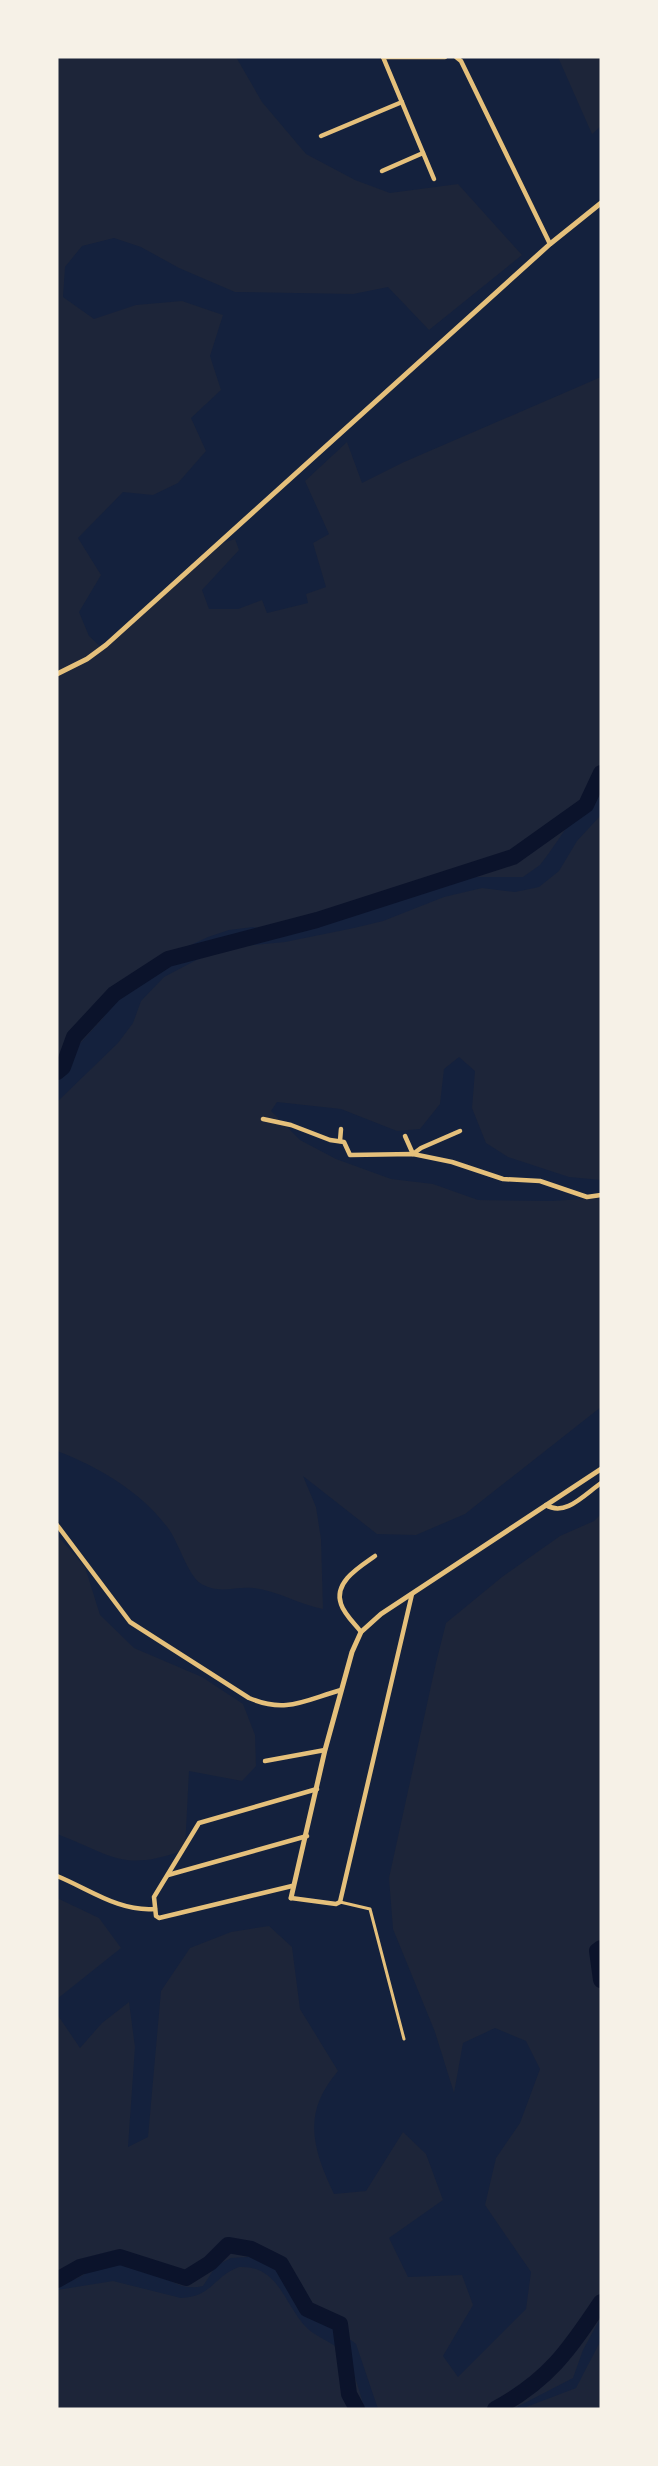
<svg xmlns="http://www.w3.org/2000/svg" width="658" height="2466" viewBox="0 0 658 2466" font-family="Helvetica,sans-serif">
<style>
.green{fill:#1d2539}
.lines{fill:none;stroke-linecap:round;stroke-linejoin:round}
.river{stroke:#0b132b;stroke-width:16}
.pedestrian{stroke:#e5c07b;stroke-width:3}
.minor{stroke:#e5c07b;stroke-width:4.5}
.tertiary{stroke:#e5c07b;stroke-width:5}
</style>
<rect width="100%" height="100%" fill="#14213d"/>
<g class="green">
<path d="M 57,57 L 236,57 L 262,102 L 306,154 L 355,180 L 390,193 L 458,184 L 522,255 L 429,330 L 388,287 L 353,294 L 235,292 L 179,268 L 141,247 L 114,238 L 82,246 L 65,267 L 63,297 L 94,319 L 136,305 L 182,301 L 223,315 L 210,356 L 221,390 L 191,418 L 206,451 L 178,483 L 153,495 L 123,492 L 78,538 L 101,575 L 79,612 L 89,636 L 103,649 L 223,543 L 235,539 L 239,550 L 202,590 L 209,609 L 238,609 L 262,600 L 267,613 L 308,603 L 306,594 L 326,587 L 313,543 L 329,534 L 305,481 L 347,442 L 362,483 L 404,462 L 601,377 L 601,778 L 549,853 L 540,865 L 523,877 L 470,877 L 401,889 L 369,897 L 302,922 L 267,930 L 253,927 L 229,930 L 208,937 L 145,967 L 120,987 L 104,1017 L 57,1069 Z"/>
<path d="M 558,57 L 601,57 L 601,126 L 592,134 Z"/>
<path d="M 601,815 L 601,1180 L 569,1177 L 508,1157 L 486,1143 L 472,1108 L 475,1071 L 459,1057 L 444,1069 L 440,1104 L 420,1129 L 397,1131 L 341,1109 L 277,1102 L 271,1111 L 300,1140 L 336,1159 L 391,1179 L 433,1184 L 478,1200 L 551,1201 L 601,1198 L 601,1407 L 465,1514 L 416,1535 L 377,1534 L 303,1476 L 316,1507 L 321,1539 L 323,1609 C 300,1605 275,1590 253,1588 C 234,1586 219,1595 200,1583 C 188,1575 178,1541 168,1528 C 140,1491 99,1467 57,1451 L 57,1102 L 118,1043 L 133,1023 L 141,1001 L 164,977 L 206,955 L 233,947 L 285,942 L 354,928 L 383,921 L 444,897 L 482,888 L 515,892 L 539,887 L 559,871 L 577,841 Z"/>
<path d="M 601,1514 L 601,2317 L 583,2350 L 573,2378 L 513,2409 L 378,2409 L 356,2344 L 320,2317 L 313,2309 L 297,2277 L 278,2259 L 265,2256 L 231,2258 L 216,2266 L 203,2286 C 175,2293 159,2270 135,2258 L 103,2264 L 76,2279 L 57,2281 L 57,2014 L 80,2048 L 102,2023 L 129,2002 L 135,2047 L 128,2147 L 148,2137 L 161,1991 L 190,1948 L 231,1932 L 269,1926 L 292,1947 L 300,2009 L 338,2071 C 302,2113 312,2147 334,2194 L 366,2191 L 403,2132 L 426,2154 L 443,2200 L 389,2238 L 408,2277 L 462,2275 L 473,2305 L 443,2356 L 458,2377 L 526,2309 L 531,2272 L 485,2205 L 496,2158 L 520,2123 L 540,2069 L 526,2041 L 495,2028 L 463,2043 L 454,2093 L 435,2032 L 393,1929 L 389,1878 L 436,1663 L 446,1623 L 502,1577 L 560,1536 L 594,1521 Z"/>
<path d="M 57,1535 L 85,1567 L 100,1615 L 134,1648 L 202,1677 L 243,1704 L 255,1735 L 256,1766 L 242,1781 L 189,1771 L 185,1850 C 122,1872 114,1856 57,1834 Z"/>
<path d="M 57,1898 L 99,1918 L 121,1948 L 57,1999 Z"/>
<path d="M 239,2267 C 280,2265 284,2306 308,2329 C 319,2339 337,2343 345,2356 C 355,2371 359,2392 365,2409 L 57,2409 L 57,2290 L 113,2281 L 181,2298 C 212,2297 215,2275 239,2267 Z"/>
<path d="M 601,2340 L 601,2409 L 521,2409 L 576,2388 Z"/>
</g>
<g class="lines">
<g class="river">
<path d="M 57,1072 L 63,1067 L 74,1037 L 114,994 L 168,959 L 317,920 L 513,857 L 586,805 L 601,773"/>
<path d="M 601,1948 L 597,1951 L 601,1980"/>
<path d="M 57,2280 L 80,2267 L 120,2257 L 186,2278 L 210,2263 L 228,2245 L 251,2249 L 281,2264 L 307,2309 L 340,2324 L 349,2394 L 357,2409"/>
<path d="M 495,2409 C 548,2381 569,2350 601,2302"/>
</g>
<path class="pedestrian" d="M 340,1902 L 370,1909 L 404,2039"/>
<g class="minor">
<path d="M 383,57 L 434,179"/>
<path d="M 383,57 L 445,57"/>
<path d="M 456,57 L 461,61 L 550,244"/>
<path d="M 321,136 L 402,102"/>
<path d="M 382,171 L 423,153"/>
<path d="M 263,1119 L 291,1125 L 330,1140 L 344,1142 L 350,1155 L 413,1154 L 452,1162 L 503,1179 L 540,1181 L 587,1197 L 601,1195"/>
<path d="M 405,1136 L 413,1154 L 421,1148 L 460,1131"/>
<path d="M 340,1141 L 341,1129"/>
<path d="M 546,1505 C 565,1517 584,1495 601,1483"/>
<path d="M 57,1525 L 130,1622 L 249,1698 C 286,1714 305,1700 341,1690"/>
<path d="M 361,1632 C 355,1624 344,1614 341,1604 C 333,1582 361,1566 375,1556"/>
<path d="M 265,1761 L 325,1750"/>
<path d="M 168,1875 L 307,1836"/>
<path d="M 57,1876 C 89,1889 119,1912 155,1909"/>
<path d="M 292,1886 L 159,1918 L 156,1916 L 154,1897 L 199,1823 L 317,1789"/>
<path d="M 291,1898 L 336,1904 L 340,1902 L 412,1594"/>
</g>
<g class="tertiary">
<path d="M 57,674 L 87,659 L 106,645 L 550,244 L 601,203"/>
<path d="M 291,1898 L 325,1750 L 352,1652 L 361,1632 L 381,1614 L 601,1469"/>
</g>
</g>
<rect width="658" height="2466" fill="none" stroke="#f6f1e7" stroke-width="117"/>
</svg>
